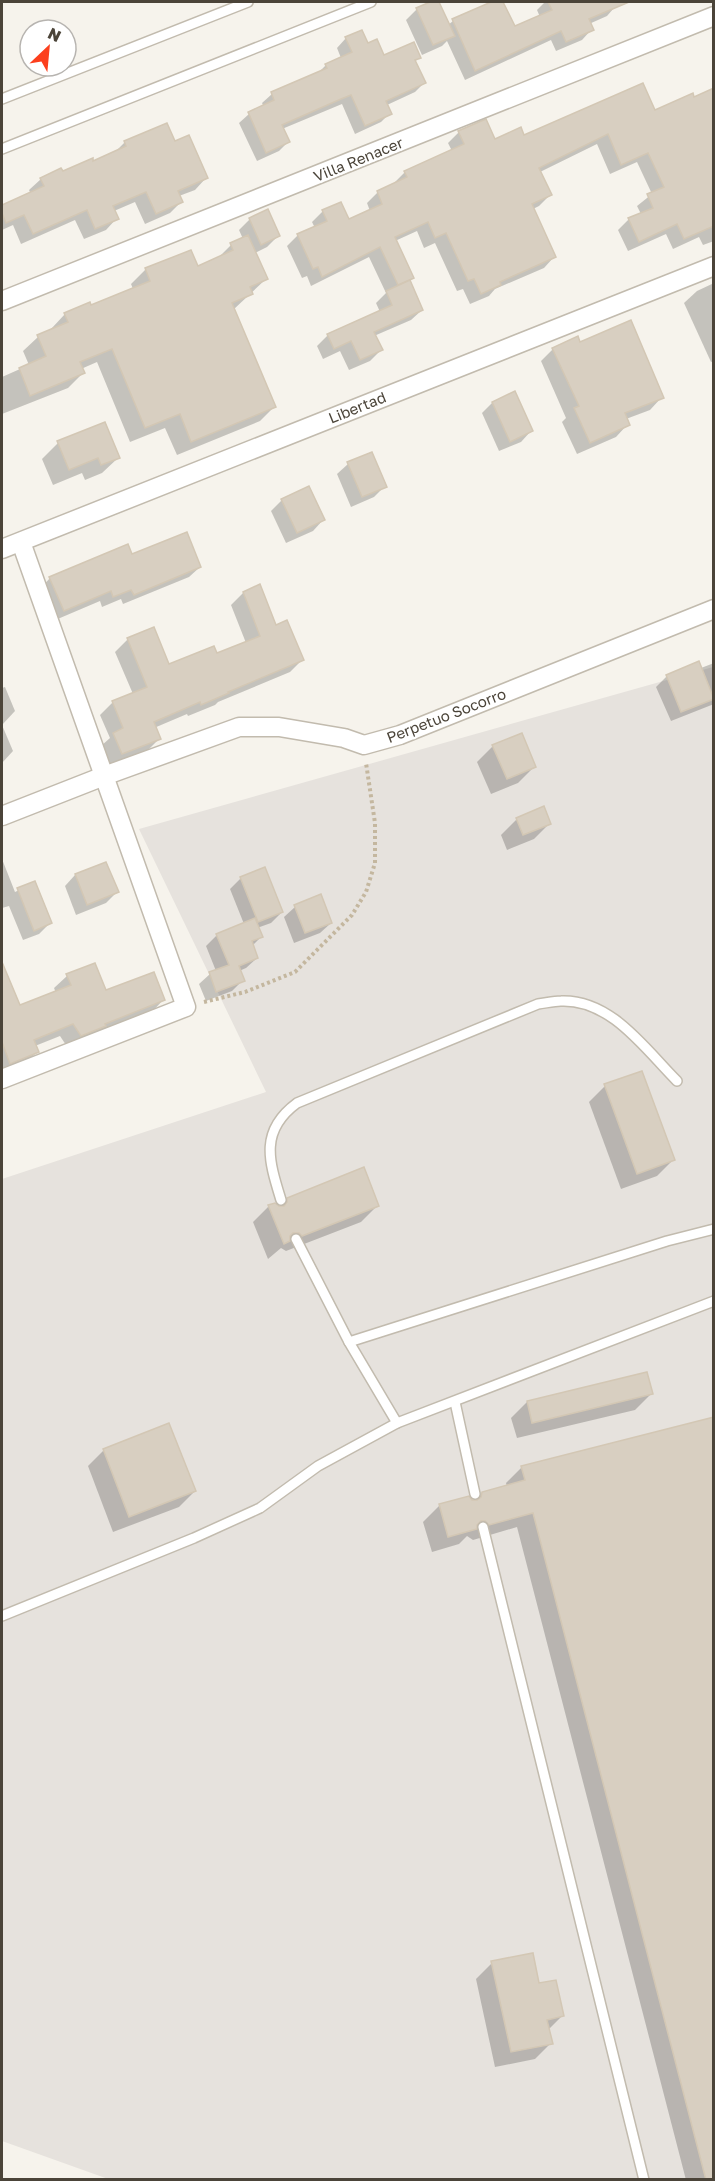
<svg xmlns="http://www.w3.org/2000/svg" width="715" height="2181" viewBox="0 0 715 2181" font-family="'Golos Text',sans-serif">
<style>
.industrial{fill:#e6e2dd}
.shadow{fill:#0003}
.building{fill:#d8cfc1;stroke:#d3c7b4;stroke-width:1.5}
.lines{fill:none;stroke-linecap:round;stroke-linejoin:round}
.service-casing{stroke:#c2bbae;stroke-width:12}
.minor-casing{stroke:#c2bbae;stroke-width:21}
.path{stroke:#c4b79f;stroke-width:4;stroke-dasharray:3 3;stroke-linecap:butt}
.service{stroke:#fff;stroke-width:9}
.minor{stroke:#fff;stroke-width:18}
.labels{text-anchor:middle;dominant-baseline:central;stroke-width:4.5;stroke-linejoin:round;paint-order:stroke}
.street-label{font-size:15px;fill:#4b4439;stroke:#fff}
</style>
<rect width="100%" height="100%" fill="#f6f3ec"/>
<path class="industrial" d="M 713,667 L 713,2179 L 111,2180 L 2,2141 L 2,1179 L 266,1092 L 139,829 Z"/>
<g class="shadow">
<path d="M 433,2 L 437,2 L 448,25 L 453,21 L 495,2 L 502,2 L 514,28 L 540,17 L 537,10 L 545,2 L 630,2 L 614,8 L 607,16 L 589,24 L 592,29 L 582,40 L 556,51 L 551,40 L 465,80 L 447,41 L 442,46 L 422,55 L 406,20 L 417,9 Z"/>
<path d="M 346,38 L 367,45 L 383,57 L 419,57 L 415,62 L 424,83 L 415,92 L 387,105 L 390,113 L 381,122 L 355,134 L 342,104 L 282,129 L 288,142 L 279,151 L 257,161 L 239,123 L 249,114 L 264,107 L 262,103 L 272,94 L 317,74 L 326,65 L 341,58 L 337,48 Z"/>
<path d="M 714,90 L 714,241 L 703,245 L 699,237 L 673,249 L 666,234 L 628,251 L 618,230 L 629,219 L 641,214 L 637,206 L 652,194 L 637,162 L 610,174 L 597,144 L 540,172 L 550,195 L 539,206 L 533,209 L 554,257 L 544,268 L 495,289 L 489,296 L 470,304 L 463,289 L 457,291 L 435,243 L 424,248 L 417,231 L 395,241 L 412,278 L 409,282 L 422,310 L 411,320 L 374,336 L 381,350 L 370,361 L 349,370 L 340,351 L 323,359 L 317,346 L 328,335 L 380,312 L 376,303 L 386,293 L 369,257 L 311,286 L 307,276 L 302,278 L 287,246 L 298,235 L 315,228 L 312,222 L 323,211 L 348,221 L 370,211 L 367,203 L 378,192 L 394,183 L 405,172 L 452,151 L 448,143 L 459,132 L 494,141 L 524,137 L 654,112 Z"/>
<path d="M 125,142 L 174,143 L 206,178 L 195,190 L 179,196 L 181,202 L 170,213 L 145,224 L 135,202 L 114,211 L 117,218 L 106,230 L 84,239 L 75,220 L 21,244 L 13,225 L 2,230 L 2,207 L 31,194 L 29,190 L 41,179 L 93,163 L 114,153 Z"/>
<path d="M 250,219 L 278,236 L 267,247 L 255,253 L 266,279 L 233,310 L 274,407 L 260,421 L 177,455 L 165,428 L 130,442 L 97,362 L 81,369 L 83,373 L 68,388 L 2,414 L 2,377 L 29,365 L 23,351 L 38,337 L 51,331 L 51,329 L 65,314 L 91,307 L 133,289 L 131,284 L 145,270 L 190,252 L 197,268 L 217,259 L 231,245 L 243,239 L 239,230 Z"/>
<path d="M 714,283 L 714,361 L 711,362 L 684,303 L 697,291 Z"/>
<path d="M 580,343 L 662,397 L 650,410 L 626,419 L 628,424 L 616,437 L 577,454 L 562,422 L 566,418 L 541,361 L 553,349 Z"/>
<path d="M 492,403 L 531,431 L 521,442 L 499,451 L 482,413 Z"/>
<path d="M 58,443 L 118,458 L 102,473 L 85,480 L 82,473 L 53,485 L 42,459 Z"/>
<path d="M 348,464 L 385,486 L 374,497 L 351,507 L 337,474 Z"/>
<path d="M 282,500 L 323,520 L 313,531 L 286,543 L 271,511 Z"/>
<path d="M 131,556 L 200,567 L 189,577 L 123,604 L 121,599 L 102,607 L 100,601 L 53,621 L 40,589 L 50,578 Z"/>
<path d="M 243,593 L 276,627 L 303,659 L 290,672 L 218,702 L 215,705 L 188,716 L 187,714 L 154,728 L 159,739 L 147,751 L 110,766 L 101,746 L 110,738 L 100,715 L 113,702 L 133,694 L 115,652 L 128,639 L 168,666 L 216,655 L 246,643 L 231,605 Z"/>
<path d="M 714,663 L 714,704 L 671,721 L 656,687 L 667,676 L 701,668 Z"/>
<path d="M 5,687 L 15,711 L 2,725 L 2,688 Z"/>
<path d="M 2,725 L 13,751 L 2,763 Z"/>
<path d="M 493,746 L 534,767 L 518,783 L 491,794 L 477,762 Z"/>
<path d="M 517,819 L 550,823 L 534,839 L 507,850 L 501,835 Z"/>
<path d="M 2,859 L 15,892 L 34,883 L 50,923 L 39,934 L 23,940 L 9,906 L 2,908 Z"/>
<path d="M 105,863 L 117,892 L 106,903 L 76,915 L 65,886 L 75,875 Z"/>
<path d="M 241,878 L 282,912 L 271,923 L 257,928 L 261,937 L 252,946 L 257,958 L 246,968 L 239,971 L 243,980 L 232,991 L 206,1001 L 199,984 L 210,974 L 216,971 L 206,946 L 217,935 L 244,924 L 230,889 Z"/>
<path d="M 295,907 L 331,923 L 320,933 L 294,943 L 284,917 Z"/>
<path d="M 2,962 L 19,1007 L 56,993 L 54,988 L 67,976 L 105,992 L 163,1000 L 151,1013 L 68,1048 L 60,1036 L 35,1046 L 37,1052 L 24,1065 L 2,1074 Z"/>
<path d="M 605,1086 L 673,1160 L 657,1176 L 621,1189 L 589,1102 Z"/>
<path d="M 288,1199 L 377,1206 L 361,1222 L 286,1251 L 281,1248 L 268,1259 L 253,1222 L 269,1206 L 279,1208 Z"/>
<path d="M 651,1394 L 635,1410 L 517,1438 L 511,1418 L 527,1402 Z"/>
<path d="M 168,1425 L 195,1491 L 179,1507 L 113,1532 L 88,1466 L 104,1450 Z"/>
<path d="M 522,1467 L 714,2180 L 686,2180 L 517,1527 L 473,1540 L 467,1536 L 459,1544 L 432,1552 L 423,1522 L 439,1506 L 468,1498 L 474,1502 L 482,1494 L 507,1487 L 506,1483 Z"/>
<path d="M 492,1963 L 562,2016 L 548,2030 L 551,2043 L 535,2059 L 495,2067 L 476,1979 Z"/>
</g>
<g class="building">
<path d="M 430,2 L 439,2 L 455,36 L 433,45 L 416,8 Z"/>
<path d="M 491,2 L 503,2 L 515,26 L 552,10 L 548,2 L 629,2 L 589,19 L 594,30 L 566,42 L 561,31 L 475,71 L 452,19 Z"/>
<path d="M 362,30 L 368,43 L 377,39 L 384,55 L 414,42 L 421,58 L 415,60 L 426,83 L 386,101 L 392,114 L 365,126 L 351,95 L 341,99 L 282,125 L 290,142 L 266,153 L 248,112 L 274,100 L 271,92 L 327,68 L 325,64 L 352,52 L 345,37 Z"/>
<path d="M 643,83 L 655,110 L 693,93 L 694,97 L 714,88 L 714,226 L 684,239 L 677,224 L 639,242 L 628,218 L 653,208 L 647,194 L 664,187 L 648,153 L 621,165 L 608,134 L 539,168 L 552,195 L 532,204 L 556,257 L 500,282 L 501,285 L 481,294 L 474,279 L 468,281 L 446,233 L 435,238 L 428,222 L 395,237 L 414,278 L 398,285 L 380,247 L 322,277 L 318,267 L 313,269 L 297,234 L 327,221 L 322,210 L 341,202 L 349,219 L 382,204 L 377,191 L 407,177 L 404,171 L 464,144 L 458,131 L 486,119 L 495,139 L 521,127 L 524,135 Z"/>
<path d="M 167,123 L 175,141 L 189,135 L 208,178 L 178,191 L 183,202 L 156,214 L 146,192 L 113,206 L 119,219 L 95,229 L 87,210 L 33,234 L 24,215 L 6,223 L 2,213 L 2,205 L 44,186 L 40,178 L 61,168 L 63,171 L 93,158 L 93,161 L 126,146 L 124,141 Z"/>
<path d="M 268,209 L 280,236 L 261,245 L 249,218 Z"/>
<path d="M 248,235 L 268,279 L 250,287 L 253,294 L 232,303 L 276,407 L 191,442 L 180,414 L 145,428 L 112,349 L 80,362 L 85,373 L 30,396 L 19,368 L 46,356 L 37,335 L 68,322 L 64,313 L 90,302 L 91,305 L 150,281 L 145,268 L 191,250 L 198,266 L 233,250 L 230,243 Z"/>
<path d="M 410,280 L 423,310 L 374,332 L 383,350 L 360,360 L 351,341 L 334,349 L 327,334 L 392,305 L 386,291 Z"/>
<path d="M 631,320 L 664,398 L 625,413 L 630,425 L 590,443 L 574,408 L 579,406 L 552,348 L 578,336 L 580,342 Z"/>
<path d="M 515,391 L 533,431 L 510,442 L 492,402 Z"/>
<path d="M 105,422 L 120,458 L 101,465 L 98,458 L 69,470 L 57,441 Z"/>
<path d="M 372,452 L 387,487 L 362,497 L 347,462 Z"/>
<path d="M 309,486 L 325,520 L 297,533 L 281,499 Z"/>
<path d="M 187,532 L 201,567 L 134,595 L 131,590 L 113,597 L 111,591 L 64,611 L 49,577 L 128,544 L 132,554 Z"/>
<path d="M 260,584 L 276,625 L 287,620 L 304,660 L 228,692 L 229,693 L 201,705 L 200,702 L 154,722 L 161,739 L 122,754 L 113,733 L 123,728 L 112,701 L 147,687 L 127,638 L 154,627 L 169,664 L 214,646 L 217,653 L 260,636 L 243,592 Z"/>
<path d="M 699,661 L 714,699 L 681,712 L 666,675 Z"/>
<path d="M 522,733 L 536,767 L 507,779 L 492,745 Z"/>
<path d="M 544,806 L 551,824 L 523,835 L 516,818 Z"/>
<path d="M 106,862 L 119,892 L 87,905 L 75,874 Z"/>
<path d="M 265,867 L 283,912 L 258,922 L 240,877 Z"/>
<path d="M 35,881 L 52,923 L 34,931 L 17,888 Z"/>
<path d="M 321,894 L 332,923 L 305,933 L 294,905 Z"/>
<path d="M 255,918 L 263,937 L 252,941 L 258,958 L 239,966 L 245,981 L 216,992 L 209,972 L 229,965 L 216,934 Z"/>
<path d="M 2,962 L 20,1005 L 71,985 L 66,974 L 95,963 L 106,990 L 154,972 L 165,1000 L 105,1024 L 106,1026 L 81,1036 L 73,1024 L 34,1040 L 39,1052 L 10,1064 L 2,1042 Z"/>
<path d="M 642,1071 L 675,1160 L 637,1174 L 604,1084 Z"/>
<path d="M 364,1167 L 379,1206 L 302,1236 L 299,1233 L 293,1233 L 290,1236 L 290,1241 L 284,1244 L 268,1205 L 275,1203 L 279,1206 L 284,1206 L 287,1202 L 287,1198 Z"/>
<path d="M 647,1372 L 653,1394 L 532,1423 L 527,1401 Z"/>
<path d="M 714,1417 L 714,2180 L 706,2180 L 533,1513 L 489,1525 L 485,1521 L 481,1521 L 477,1525 L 477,1529 L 448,1537 L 439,1504 L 469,1496 L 472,1500 L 477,1500 L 481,1497 L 482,1492 L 525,1480 L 521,1466 Z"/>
<path d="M 169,1423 L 196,1491 L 129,1517 L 103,1449 Z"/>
<path d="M 533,1953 L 539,1983 L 556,1980 L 564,2016 L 547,2020 L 553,2044 L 511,2052 L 491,1961 Z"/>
</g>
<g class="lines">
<g class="service-casing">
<g id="service">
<path d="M 2,99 L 248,2"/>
<path d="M 2,149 L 371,2"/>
<path d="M 281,1200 C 269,1161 259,1131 297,1103 L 538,1004 C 546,1003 554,1001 561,1001 C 611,999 645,1049 677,1081"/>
<path d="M 296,1239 L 349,1342 L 397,1423"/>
<path d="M 349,1342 L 667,1241 L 714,1229"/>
<path d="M 455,1402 L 475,1494"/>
<path d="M 483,1527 L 644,2180"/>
<path d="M 2,1616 L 194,1538 L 260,1508 L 318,1466 L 397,1423 L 714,1301"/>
</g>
</g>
<g class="minor-casing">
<g id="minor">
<path d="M 2,301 L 714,16"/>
<path d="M 2,549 L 714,266"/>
<path d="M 2,816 L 104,776 L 239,727 L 279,727 L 344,738 L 364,745 L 400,735 L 714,609"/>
<path d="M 2,1079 L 186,1007 L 21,542"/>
</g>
</g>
<path class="path" d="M 204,1002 L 245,992 L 295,972 L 352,915 L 366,892 L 375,863 L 375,823 L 366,763"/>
<use href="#service" class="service"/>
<use href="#minor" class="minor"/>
</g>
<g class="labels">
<g class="street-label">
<text transform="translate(358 159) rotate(-22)">Villa Renacer</text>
<text transform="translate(357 407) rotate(-22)">Libertad</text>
<text transform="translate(446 715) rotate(-21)">Perpetuo Socorro</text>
</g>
</g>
<rect width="715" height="2181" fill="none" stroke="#4b4439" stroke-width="6"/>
<g transform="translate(48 48) rotate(26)"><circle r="28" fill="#ffffff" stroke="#b7b4b0" stroke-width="1.5"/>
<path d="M0-4.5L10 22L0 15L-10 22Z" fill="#fc3f1d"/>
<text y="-9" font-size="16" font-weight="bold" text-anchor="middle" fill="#4b4439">N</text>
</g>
</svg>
